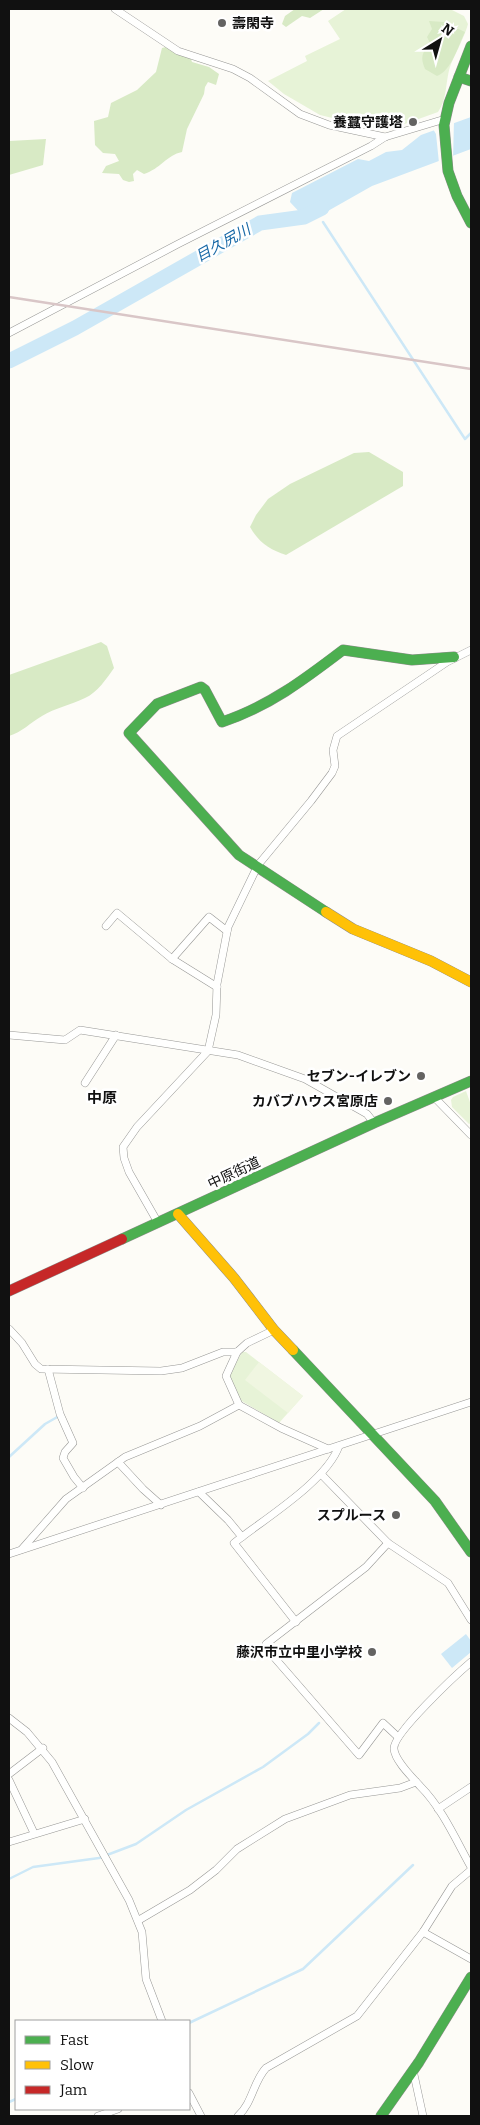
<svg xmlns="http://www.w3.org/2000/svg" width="480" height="2125" viewBox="0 0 480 2125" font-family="Bitter,'Noto Sans JP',serif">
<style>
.green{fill:#e7f3d7}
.forest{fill:#d8eac5}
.pitch{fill:#f0f6e1}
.water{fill:#cde8f7}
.pier{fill:#fdfcf7}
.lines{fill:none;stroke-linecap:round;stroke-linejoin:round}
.stream{stroke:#cde8f7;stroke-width:2.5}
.river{stroke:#cde8f7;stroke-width:15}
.street-casing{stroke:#979795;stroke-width:8}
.fast-casing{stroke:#8e8d8b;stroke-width:11}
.slow-casing{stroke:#8e8d8b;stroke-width:11}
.jam-casing{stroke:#8e8d8b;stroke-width:11}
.street{stroke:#fffffe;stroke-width:7}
.fast{stroke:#4caf50;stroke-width:10}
.slow{stroke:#ffc107;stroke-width:10}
.jam{stroke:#c62828;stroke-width:10}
.rail{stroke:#d9c6c7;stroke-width:2.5}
.poi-dot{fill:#646362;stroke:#fff;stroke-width:2}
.labels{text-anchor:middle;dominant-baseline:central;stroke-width:5;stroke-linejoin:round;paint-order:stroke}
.poi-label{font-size:14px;font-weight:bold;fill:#111;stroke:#fff;text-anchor:end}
.street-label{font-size:14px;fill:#111;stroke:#fff}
.water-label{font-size:15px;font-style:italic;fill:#1768a6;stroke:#fff}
.neighbourhood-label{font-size:15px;font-weight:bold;fill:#111;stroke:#fff}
</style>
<rect width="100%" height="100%" fill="#fdfcf7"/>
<g class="green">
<path d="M 346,9 L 450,9 L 464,16 L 468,24 C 464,38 457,50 451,64 C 445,80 448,98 438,112 L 399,126 L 384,129 L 373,128 L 320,115 L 284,94 L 268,81 L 307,61 L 305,56 L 340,39 L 328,21 Z"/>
<path d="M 466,1091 L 471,1105 L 471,1123 L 469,1124 L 452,1107 L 451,1100 L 453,1097 Z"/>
<path d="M 242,1352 L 246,1352 L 303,1396 L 279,1423 L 240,1400 L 229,1376 Z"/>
</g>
<g class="forest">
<path d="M 295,9 L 324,9 L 310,18 L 302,16 L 286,27 L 282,24 L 285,16 Z"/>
<path d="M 429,21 L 444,22 L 465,32 C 458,46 452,70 437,76 L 425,69 C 420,57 422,53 430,43 L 427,37 L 432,29 Z"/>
<path d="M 170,46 L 189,54 L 192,62 L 209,67 L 219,74 L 216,85 L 208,82 L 205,87 L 204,94 L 187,129 L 182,152 C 167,155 160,169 144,174 L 137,170 L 133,174 L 134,181 L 129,182 L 123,180 L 119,174 L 102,173 L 106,166 L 119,161 L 115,154 L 103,153 L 95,145 L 94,121 L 108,117 L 111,103 L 137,90 L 156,72 L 162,48 Z"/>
<path d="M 46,139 L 43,165 L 9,175 L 9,141 Z"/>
<path d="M 369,452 L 403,472 L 403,486 L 286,555 C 270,550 259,543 250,527 L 256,515 L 268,499 L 290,484 L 354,453 Z"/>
<path d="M 101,642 L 107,646 L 114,668 C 107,678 97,693 85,698 C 70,705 55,708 42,716 C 30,723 22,732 9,736 L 9,675 Z"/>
</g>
<path class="pitch" d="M 259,1362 L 303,1396 L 288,1413 L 245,1380 Z"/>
<g class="water">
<path d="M 471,117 L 471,149 L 372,186 L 312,220 L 304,217 L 290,202 L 292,193 L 358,159 L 369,161 L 386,152 L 402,150 L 421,135 Z"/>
<path d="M 466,1634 L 471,1641 L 471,1652 L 452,1668 L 441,1654 Z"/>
</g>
<path class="pier" d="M 454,121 L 453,159 L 439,163 L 436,134 L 433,129 Z"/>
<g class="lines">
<g class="stream">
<path d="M 323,222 L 465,439 L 471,433"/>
<path d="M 9,1457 L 45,1424 L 59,1416"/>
<path d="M 9,1879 L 33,1867 L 99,1858 L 136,1844 L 186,1810 L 263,1767 L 308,1734 L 319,1723"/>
<path d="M 189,2023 L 303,1969 L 413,1865"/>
<path d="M 9,2102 L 16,2099"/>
</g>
<path class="river" d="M 9,361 L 75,328 L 260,223 L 304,217 L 322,208"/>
<g class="street-casing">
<g id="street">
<path d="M 115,9 L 178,51 L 233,69 L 250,78 L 300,114 L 329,125 L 385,137"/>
<path d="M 9,333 L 178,244 L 371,146 L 385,137 L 445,119"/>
<path d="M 106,926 L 117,913 L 172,959 L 217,987"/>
<path d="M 172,959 L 209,917 L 227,931"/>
<path d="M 9,1035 L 65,1040 L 80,1030 L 238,1055 L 305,1079 L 367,1114 L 374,1123"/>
<path d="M 85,1083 L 116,1035"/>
<path d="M 435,1098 L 471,1135"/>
<path d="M 157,1221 L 129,1172 L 124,1158 L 123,1147 L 137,1127 L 208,1051 L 216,1015 L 217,984 L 228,927 L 258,865 L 311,801 L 332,773 L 335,766 L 333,750 L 337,736 L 447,662 L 471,650"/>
<path d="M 9,1329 L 22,1343 L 35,1364 L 41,1369 L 161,1371 L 182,1368 L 223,1352 L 237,1352 L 247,1343 L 274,1330"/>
<path d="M 237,1352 L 226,1376 L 239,1405 L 281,1428 L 328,1449"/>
<path d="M 48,1369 L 60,1414 L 73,1443 L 65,1452 L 63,1458 L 74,1477 L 83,1488"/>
<path d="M 118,1462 L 143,1489 L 161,1505"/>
<path d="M 321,1474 L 388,1543 L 448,1583 L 471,1620"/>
<path d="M 199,1492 L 228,1520 L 242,1537"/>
<path d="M 388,1543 L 366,1567 L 266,1644 L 266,1648 L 359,1755 L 383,1723 L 398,1737"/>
<path d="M 22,1549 L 66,1499 L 125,1457 L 200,1426 L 239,1405"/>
<path d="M 9,1554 L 471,1402"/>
<path d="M 296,1622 L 234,1543 C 264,1519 326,1482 339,1446"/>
<path d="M 471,1662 C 458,1673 392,1734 394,1749 C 395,1761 412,1777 420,1786 C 442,1808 456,1840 471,1867"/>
<path d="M 9,1718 L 27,1732 L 52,1762 L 129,1900 L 142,1932 L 146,1979 L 162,2021"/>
<path d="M 9,1774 L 43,1748"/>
<path d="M 9,1780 L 34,1833"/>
<path d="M 438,1809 L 471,1787"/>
<path d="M 9,1842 L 85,1819"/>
<path d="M 139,1920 L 190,1890 L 216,1870 L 237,1849 L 285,1819 L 350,1795 L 400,1788 L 416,1782"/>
<path d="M 423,1932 L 471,1959"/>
<path d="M 413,2070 L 423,2116"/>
<path d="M 189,2093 L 201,2116"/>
<path d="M 98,2116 L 118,2109"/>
<path d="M 238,2116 C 253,2102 253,2082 266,2068 L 357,2016 L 423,1932 L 452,1886 L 471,1870"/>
</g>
</g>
<g class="fast-casing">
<g id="fast">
<path d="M 471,46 L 449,103 L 444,125 L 448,171 L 457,196 L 471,223"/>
<path d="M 459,77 L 471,81"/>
<path d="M 326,912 L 239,855 L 129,733 L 157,704 L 201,687 L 205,690 L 222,722 C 268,707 305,679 343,650 L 412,660 L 454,657"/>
<path d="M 122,1239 L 374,1123 L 471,1081"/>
<path d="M 293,1350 L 435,1501 L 471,1552"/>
<path d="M 381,2116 L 419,2062 L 471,1977"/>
</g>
</g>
<g class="slow-casing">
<g id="slow">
<path d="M 326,912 L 353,929 L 431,961 L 471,982"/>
<path d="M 178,1214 L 234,1278 L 274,1330 L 293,1350"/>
</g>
</g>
<g class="jam-casing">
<path id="jam" d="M 9,1291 L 122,1239"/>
</g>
<use href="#street" class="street"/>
<use href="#fast" class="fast"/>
<use href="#slow" class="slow"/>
<use href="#jam" class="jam"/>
<path class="rail" d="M 9,297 L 471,369"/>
</g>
<g class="poi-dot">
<circle cx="222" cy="23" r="5"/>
<circle cx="413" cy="122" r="5"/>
<circle cx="421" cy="1076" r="5"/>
<circle cx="388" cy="1101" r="5"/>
<circle cx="396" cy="1515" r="5"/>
<circle cx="372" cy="1652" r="5"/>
</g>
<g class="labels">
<g class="poi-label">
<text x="232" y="23" text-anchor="start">壽閑寺</text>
<text x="403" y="122">養蠶守護塔</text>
<text x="411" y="1076">セブン-イレブン</text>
<text x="378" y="1101">カバブハウス宮原店</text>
<text x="386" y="1515">スプルース</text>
<text x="362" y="1652">藤沢市立中里小学校</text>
</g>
<g class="street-label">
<text transform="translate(234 1173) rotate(-25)">中原街道</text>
</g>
<g class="water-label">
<text transform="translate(223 243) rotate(-29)">目久尻川</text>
</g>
<g class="neighbourhood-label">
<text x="102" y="1098">中原</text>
</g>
</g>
<rect width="480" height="2125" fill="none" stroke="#111111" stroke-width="20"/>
<rect x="15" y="2020" width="175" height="90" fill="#ffffff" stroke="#a0a0a0"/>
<rect x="25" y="2036" width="25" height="8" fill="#4caf50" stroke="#a0a0a0"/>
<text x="60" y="2045" font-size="15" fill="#111111">Fast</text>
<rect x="25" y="2061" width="25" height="8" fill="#ffc107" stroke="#a0a0a0"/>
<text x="60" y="2070" font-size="15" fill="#111111">Slow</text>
<rect x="25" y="2086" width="25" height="8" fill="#c62828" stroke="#a0a0a0"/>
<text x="60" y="2095" font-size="15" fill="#111111">Jam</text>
<g transform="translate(440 40) rotate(37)" stroke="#ffffff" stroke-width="4" paint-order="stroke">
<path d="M0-4L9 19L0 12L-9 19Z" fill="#111111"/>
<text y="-8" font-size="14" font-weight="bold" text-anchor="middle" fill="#111111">N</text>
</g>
</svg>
